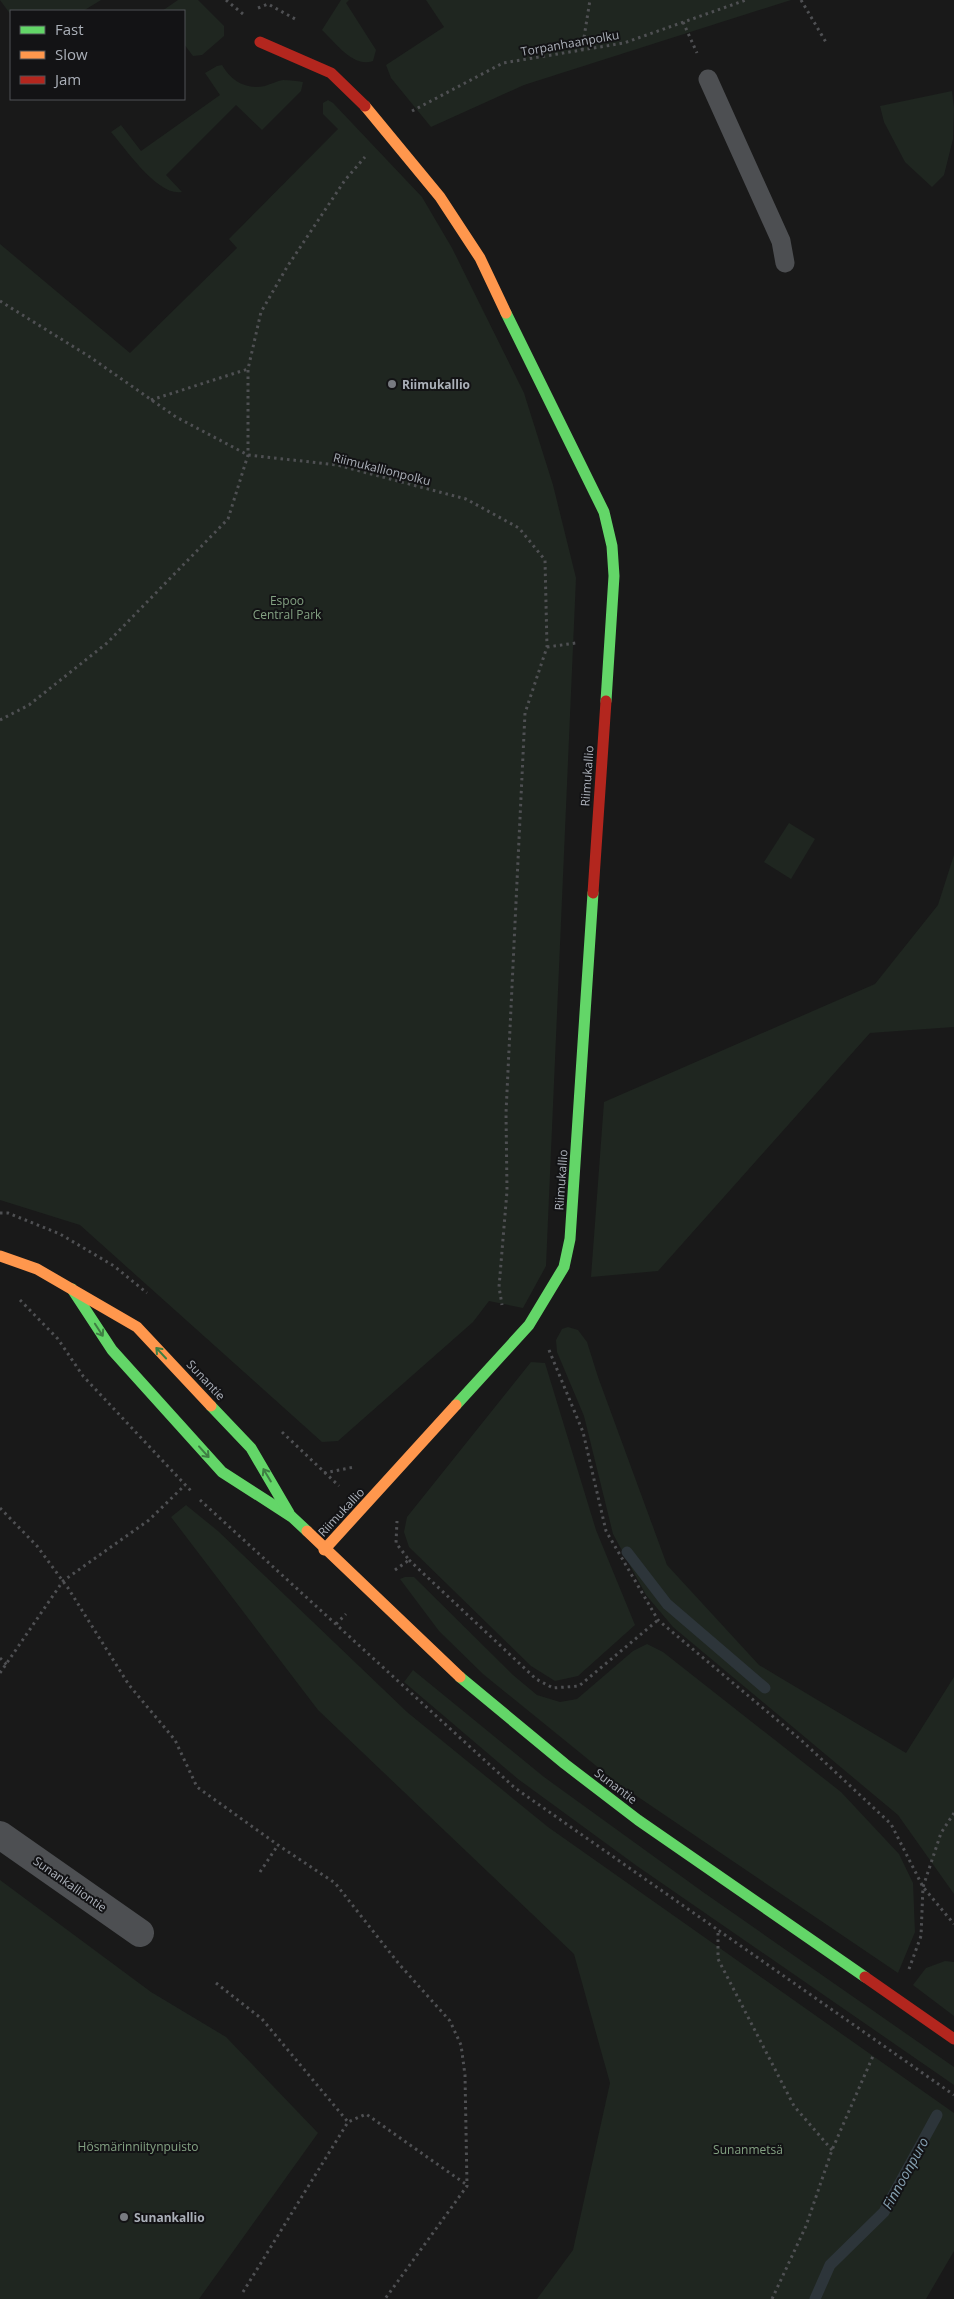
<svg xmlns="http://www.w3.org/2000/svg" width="954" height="2299" viewBox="0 0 954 2299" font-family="'Open Sans',sans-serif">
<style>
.green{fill:#1f2620}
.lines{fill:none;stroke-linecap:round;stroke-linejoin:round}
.stream{stroke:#2d353a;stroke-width:11}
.path{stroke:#4f5053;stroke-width:3;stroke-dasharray:2.5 4;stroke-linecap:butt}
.lane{stroke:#4d4f52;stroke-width:19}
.street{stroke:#4d4f52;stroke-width:28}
.fast{stroke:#63d668;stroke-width:11}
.slow{stroke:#ff974d;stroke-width:11}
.jam{stroke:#b3261e;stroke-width:11}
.oneway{stroke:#3f7e43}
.poi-dot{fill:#787b81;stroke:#131315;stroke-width:2}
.labels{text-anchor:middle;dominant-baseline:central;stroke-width:4;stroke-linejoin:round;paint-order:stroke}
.street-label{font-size:12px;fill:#abb0b9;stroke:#131315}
.poi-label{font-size:12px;font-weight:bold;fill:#abb0b9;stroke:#131315;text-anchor:start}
.park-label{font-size:12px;fill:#84a283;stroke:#131315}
.water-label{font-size:14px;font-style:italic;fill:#85a0b1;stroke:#131315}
</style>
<rect width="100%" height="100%" fill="#191919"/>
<g class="green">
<path d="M 0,0 L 101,0 L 83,11 L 11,11 L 11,15 Z"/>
<path d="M 178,0 L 198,0 L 224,26 L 224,36 L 202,55 L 193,56 L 184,44 L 184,11 L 162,11 Z"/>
<path d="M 341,0 L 349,0 L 346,3 L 376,50 L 373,61 C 353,68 336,43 322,30 Z"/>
<path d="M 426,0 L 791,0 L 524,85 L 431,127 L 391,78 L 386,65 L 444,27 Z"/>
<path d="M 222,65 C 231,81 246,90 265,86 C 271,84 277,81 283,80 C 290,80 297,81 303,82 L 301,91 L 262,130 L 236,105 L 166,175 L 182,192 C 158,197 125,148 111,132 L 121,125 L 141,151 L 220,95 L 205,73 L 217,66 Z"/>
<path d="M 952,91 L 954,109 L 953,139 L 944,175 L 932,187 L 905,162 L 884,122 L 880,106 Z"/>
<path d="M 328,100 L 333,103 L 422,197 L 452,248 L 524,393 L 553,485 L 576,578 L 546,1266 L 523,1308 L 489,1301 L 473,1322 L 338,1441 L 322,1442 L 80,1225 L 0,1200 L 0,244 L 130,353 L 237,248 L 229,239 L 338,129 L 323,114 L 323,103 Z"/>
<path d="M 789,823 L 815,839 L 791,879 L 764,862 Z"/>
<path d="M 954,855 L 954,1027 L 870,1033 L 658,1271 L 591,1277 L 604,1102 L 875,984 L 938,905 Z"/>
<path d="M 568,1327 L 578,1330 L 587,1342 L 598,1377 L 667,1565 L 759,1665 L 906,1753 L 954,1677 L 954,1894 L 898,1815 L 673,1627 L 646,1595 L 613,1534 L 584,1416 L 557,1352 L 556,1340 L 562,1329 Z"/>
<path d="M 531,1362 L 545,1363 L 596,1530 L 635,1625 L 578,1676 L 555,1681 L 531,1666 L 409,1547 L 404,1532 L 407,1517 Z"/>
<path d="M 186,1505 L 218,1531 L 407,1712 L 548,1827 L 954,2113 L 954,2251 L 926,2299 L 537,2299 L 573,2250 L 610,2083 L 574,1954 L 318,1710 L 171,1517 Z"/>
<path d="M 405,1577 L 414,1577 L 513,1675 L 537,1695 L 560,1702 L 577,1699 L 633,1651 L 647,1644 L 663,1652 L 841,1792 L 899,1854 L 913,1883 L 915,1932 L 898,1973 L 616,1782 L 483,1674 L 439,1631 L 400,1579 Z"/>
<path d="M 413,1670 L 544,1777 L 703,1892 L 954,2067 L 954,2085 L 637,1866 L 518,1779 L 404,1682 Z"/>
<path d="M 0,1880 L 151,1992 L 226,2037 L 318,2133 L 199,2299 L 0,2299 Z"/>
<path d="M 945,1961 L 954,1962 L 954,2016 L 913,1985 L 926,1968 Z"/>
</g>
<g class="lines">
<g class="stream">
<path d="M 627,1552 L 667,1604 L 765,1688"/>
<path d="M 815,2299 L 830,2265 L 884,2212 L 937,2115"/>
</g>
<g class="path">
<path d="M 226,0 L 243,14"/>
<path d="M 801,0 L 827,44"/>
<path d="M 258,8 L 268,4 L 297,20"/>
<path d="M 683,22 L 697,53"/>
<path d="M 582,50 L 590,0"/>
<path d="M 412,111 L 503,63 L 624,43 L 746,0"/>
<path d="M 0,301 L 90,357 L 176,417 L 248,455 L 337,465 L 466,499 L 519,528 L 545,560 L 547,647 L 525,713 L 506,1113 L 507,1191 L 499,1287 L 502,1305"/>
<path d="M 151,400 L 248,369"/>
<path d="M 547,647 L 576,643"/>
<path d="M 0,720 L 29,705 L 107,643 L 228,519 L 248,455 L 248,369 L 261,312 L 287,267 L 345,180 L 365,157"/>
<path d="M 0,1213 L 8,1213 L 60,1234 L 114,1266 L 147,1293"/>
<path d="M 20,1300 L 58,1339 L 83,1376 L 192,1492"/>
<path d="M 549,1350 L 583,1432 L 606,1531 L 658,1620 L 801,1740 L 891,1824 L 923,1887 L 954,1924"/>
<path d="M 282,1432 L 339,1486"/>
<path d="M 324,1473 L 354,1467"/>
<path d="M 200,1500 L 515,1788 L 718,1930"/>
<path d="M 0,1508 L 37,1546 L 68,1588 L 129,1685 L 175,1740 L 197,1787 L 278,1845 L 335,1883 L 399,1964 L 450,2021 L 461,2045 L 465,2075 L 467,2186 L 385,2299"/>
<path d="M 409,1560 L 536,1679 L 553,1688 L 579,1686 L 658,1620"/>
<path d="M 395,1570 L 409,1560 L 396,1543 L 397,1521"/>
<path d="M 336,1624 L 346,1614"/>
<path d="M 0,1658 L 7,1665"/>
<path d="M 0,1673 L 63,1581 L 149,1520 L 185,1485"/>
<path d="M 260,1872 L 278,1845"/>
<path d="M 909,1969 L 921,1936 L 923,1887 L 941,1833 L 954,1813"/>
<path d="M 216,1983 L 262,2019 L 348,2122"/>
<path d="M 832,2150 L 794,2106 L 718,1959 L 718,1930 L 954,2095"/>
<path d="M 243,2292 L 348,2122 L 366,2114 L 467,2185"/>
<path d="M 772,2299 L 806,2226 L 832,2150 L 873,2056"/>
</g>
<path class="lane" d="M 708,79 L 781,241 L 785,263"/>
<path class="street" d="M 0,1835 L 140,1933"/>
<g class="fast">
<path d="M 506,313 L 604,512 L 612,546 L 614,576 L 606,701"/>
<path d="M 72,1289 L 112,1350 L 222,1472 L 292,1517 L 307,1531"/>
<path d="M 456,1405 L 529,1325 L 564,1267 L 570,1239 L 593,893"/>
<path d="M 211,1406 L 251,1448 L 289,1513"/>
<path d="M 460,1677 L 565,1764 L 638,1820 L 865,1977"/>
</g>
<g class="slow">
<path d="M 365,106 L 440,197 L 480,258 L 506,313"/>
<path d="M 0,1256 L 37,1269 L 137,1327 L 211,1406"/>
<path d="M 307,1531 L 460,1677"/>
<path d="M 324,1550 L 456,1405"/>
</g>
<g class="jam">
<path d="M 260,42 L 331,73 L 365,106"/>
<path d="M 593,893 L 606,701"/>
<path d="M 865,1977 L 954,2039"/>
</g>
</g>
<defs><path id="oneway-shaft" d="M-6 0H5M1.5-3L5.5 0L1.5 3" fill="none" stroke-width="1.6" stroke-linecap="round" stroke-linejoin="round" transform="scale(1.25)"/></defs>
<g class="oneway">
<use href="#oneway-shaft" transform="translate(99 1330) rotate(57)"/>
<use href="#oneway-shaft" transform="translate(161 1353) rotate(-133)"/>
<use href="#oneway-shaft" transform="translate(204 1452) rotate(48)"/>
<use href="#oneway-shaft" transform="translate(267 1475) rotate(-121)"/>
</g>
<g class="poi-dot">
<circle cx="392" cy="384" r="5"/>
<circle cx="124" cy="2217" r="5"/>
</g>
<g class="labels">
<g class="street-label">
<text transform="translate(570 43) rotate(-10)">Torpanhaanpolku</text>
<text transform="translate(382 469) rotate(14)">Riimukallionpolku</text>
<text transform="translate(587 776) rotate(-86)">Riimukallio</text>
<text transform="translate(561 1180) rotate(-86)">Riimukallio</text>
<text transform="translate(206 1380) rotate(47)">Sunantie</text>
<text transform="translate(341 1512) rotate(-47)">Riimukallio</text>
<text transform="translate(616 1786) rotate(37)">Sunantie</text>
<text transform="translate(70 1884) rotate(35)">Sunankalliontie</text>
</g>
<g class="poi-label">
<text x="402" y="384">Riimukallio</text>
<text x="134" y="2217">Sunankallio</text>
</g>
<g class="park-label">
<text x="287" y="600">Espoo<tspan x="287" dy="14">Central Park</tspan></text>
<text x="138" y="2146">Hösmärinniitynpuisto</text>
<text x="748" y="2149">Sunanmetsä</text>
</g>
<g class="water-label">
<text transform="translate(905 2173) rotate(-61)">Finnoonpuro</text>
</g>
</g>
<rect x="10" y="10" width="175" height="90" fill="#131315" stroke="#505257"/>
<rect x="20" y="26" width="25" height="8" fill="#63d668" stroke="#505257"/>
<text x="55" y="35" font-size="15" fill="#abb0b9">Fast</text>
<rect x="20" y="51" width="25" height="8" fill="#ff974d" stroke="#505257"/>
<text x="55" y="60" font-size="15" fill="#abb0b9">Slow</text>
<rect x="20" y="76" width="25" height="8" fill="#b3261e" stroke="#505257"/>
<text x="55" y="85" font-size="15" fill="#abb0b9">Jam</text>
</svg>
